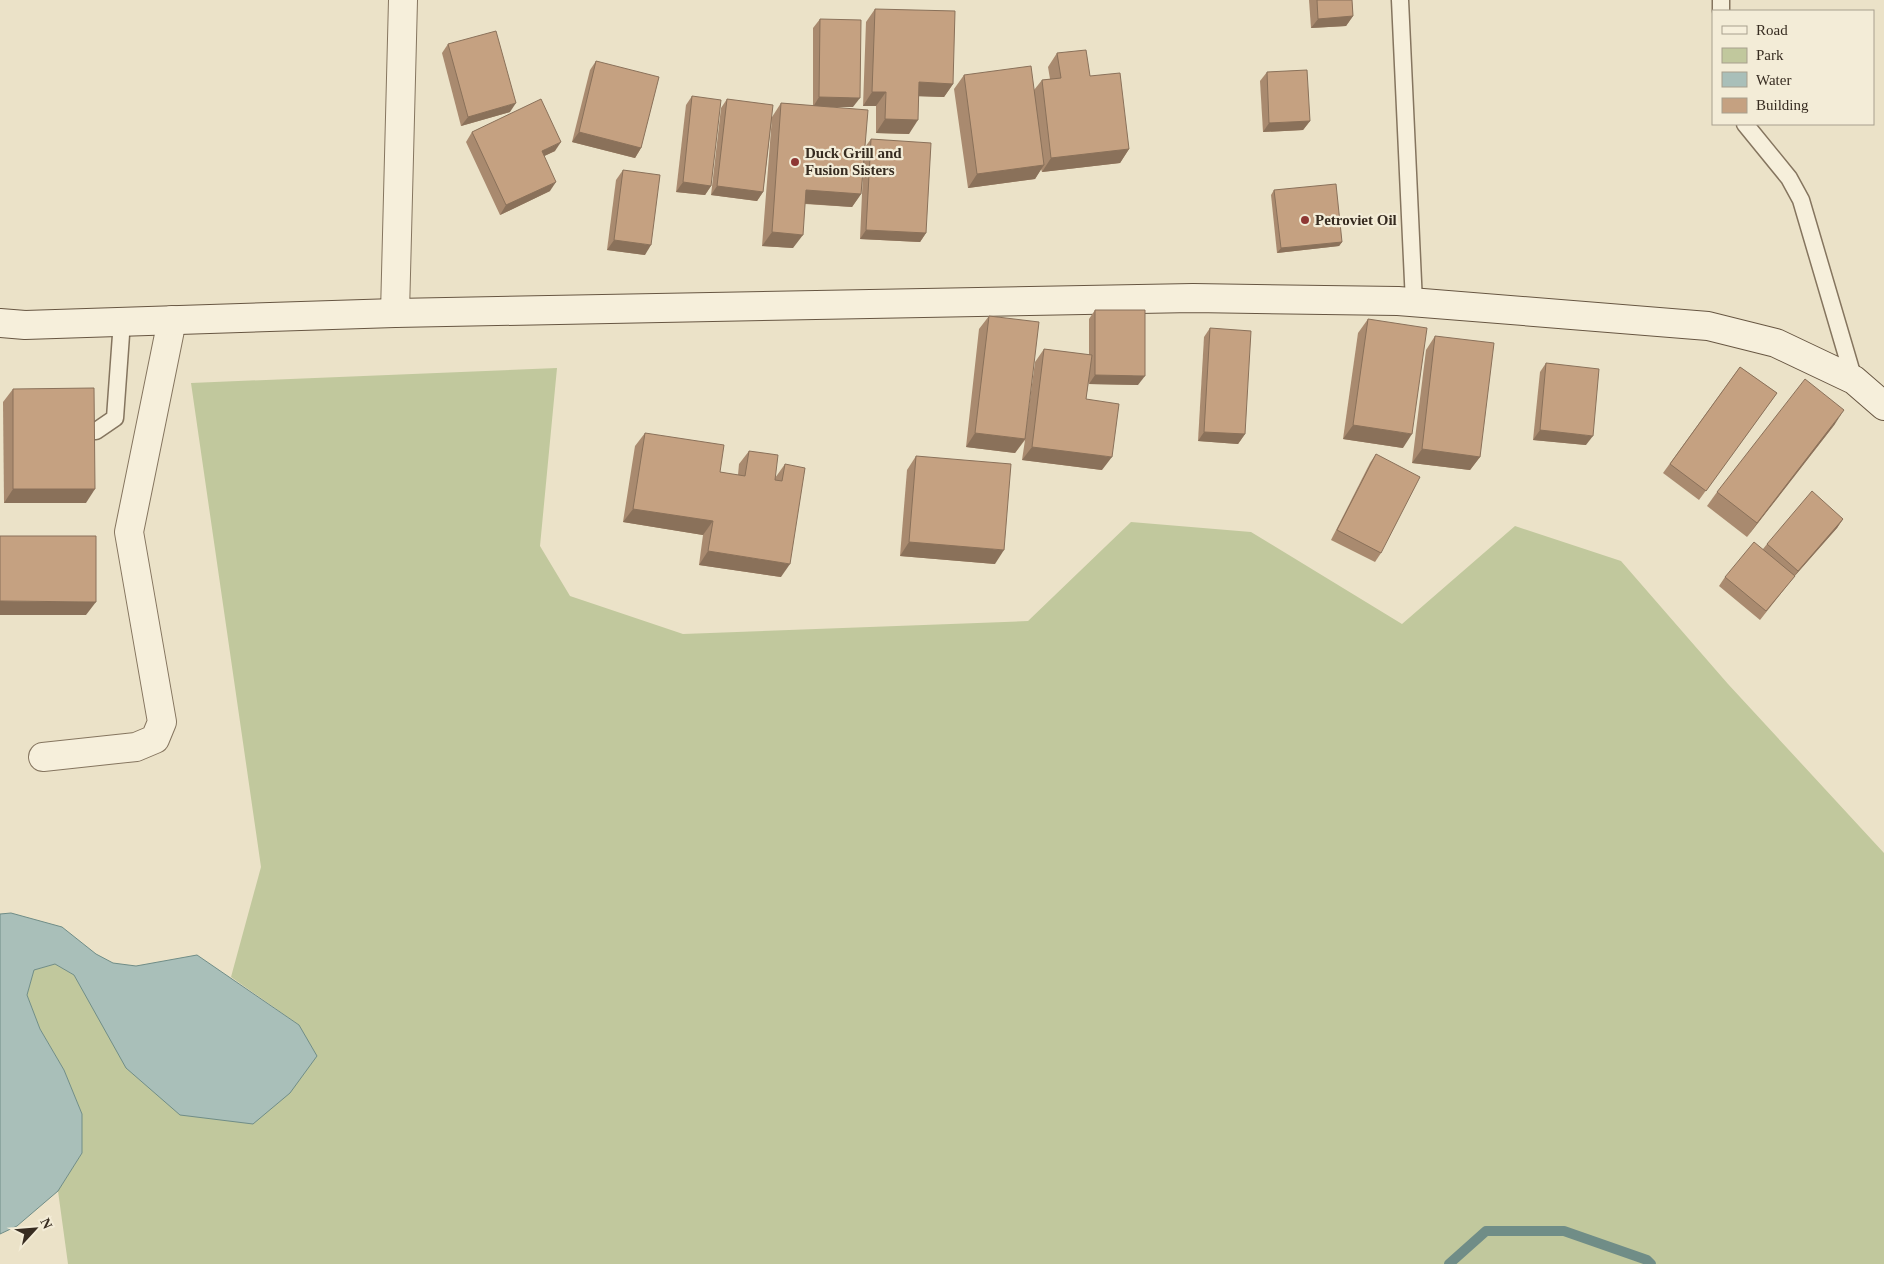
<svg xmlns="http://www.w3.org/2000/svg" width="1884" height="1264" viewBox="0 0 1884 1264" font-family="Georgia,serif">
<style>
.green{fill:#c1c89d}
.water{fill:#a9bfb9;stroke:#708d87}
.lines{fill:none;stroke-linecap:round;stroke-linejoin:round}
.stream{stroke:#708d87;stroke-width:10}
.lane-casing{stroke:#85755f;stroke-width:19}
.street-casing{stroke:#85755f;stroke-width:30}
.secondary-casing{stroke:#675642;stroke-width:30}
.lane{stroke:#f6efdb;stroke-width:16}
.street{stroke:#f6efdb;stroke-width:28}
.secondary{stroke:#f6efdb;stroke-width:28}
.wall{fill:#a98a6f}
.shaded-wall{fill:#8a715a}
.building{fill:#c5a181;stroke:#8a715a}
.poi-dot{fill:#8e3834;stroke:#f3ecd7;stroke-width:2}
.labels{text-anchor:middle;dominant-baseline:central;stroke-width:4.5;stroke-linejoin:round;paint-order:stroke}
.poi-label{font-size:15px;font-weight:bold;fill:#372c21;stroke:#f3ecd7;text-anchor:start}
</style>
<rect width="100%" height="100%" fill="#ebe2c8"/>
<path class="green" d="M 557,368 L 540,546 L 570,596 L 683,634 L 1028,621 L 1131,522 L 1251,532 L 1402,624 L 1515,526 L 1621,561 L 1728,684 L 1884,853 L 1884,1264 L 68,1264 L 58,1191 L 82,1153 L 82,1114 L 64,1070 L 40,1029 L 27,995 L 34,970 L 55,964 L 74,975 L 97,1013 L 299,1025 L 231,977 L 261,867 L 191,383 Z"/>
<path class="water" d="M 11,913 L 62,927 L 96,954 L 113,963 L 136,966 L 197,955 L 299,1025 L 317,1056 L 290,1093 L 253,1124 L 180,1115 L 126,1068 L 74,975 L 55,964 L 34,970 L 27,995 L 40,1029 L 64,1070 L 82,1114 L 82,1153 L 58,1191 L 17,1226 L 0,1234 L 0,914 Z"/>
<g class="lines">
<path class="stream" d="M 1449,1264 L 1486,1231 L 1564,1231 L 1647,1260 L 1651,1264"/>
<g class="lane-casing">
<g id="lane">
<path d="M 1400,0 L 1414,303"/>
<path d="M 1721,11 L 1721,0"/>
<path d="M 1745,124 L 1789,178 L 1801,200 L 1854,380"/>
<path d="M 72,431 L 96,431 L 115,418 L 122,321"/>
</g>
</g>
<g class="street-casing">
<g id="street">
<path d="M 395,313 L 403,0"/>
<path d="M 43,757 L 136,747 L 155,739 L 162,722 L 129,532 L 172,320"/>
</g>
</g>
<g class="secondary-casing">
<path id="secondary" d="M 0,323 L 25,325 L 395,313 L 1193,298 L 1398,301 L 1708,326 L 1776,343 L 1854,380 L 1884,406"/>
</g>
<use href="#lane" class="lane"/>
<use href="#street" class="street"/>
<use href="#secondary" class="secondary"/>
</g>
<g class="wall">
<path d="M 1309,0 L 1352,0 L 1353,16 L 1346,26 L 1311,28 Z"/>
<path d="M 875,9 L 953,84 L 944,97 L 919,96 L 909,134 L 876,133 L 876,106 L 863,106 L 866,22 Z"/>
<path d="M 820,19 L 853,107 L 824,107 L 865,147 L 871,139 L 926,233 L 920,242 L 860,239 L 863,171 L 861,194 L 852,207 L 805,204 L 793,248 L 762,246 L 772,117 L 763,192 L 757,201 L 711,195 L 721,108 L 727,99 L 772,117 L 781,103 L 813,106 L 813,28 Z"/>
<path d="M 448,44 L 510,112 L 461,126 L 442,53 Z"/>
<path d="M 1057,53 L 1090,76 L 1129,149 L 1120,163 L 1042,172 L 1041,169 L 1035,179 L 968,188 L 954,89 L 964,75 L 1034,90 L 1042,80 L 1050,79 L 1048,67 Z"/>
<path d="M 596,61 L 641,148 L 635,158 L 572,142 L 590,70 Z"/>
<path d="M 1267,72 L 1310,121 L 1303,130 L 1263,132 L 1260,81 Z"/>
<path d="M 692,96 L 711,186 L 705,195 L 676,192 L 686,105 Z"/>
<path d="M 472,132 L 555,151 L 544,156 L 550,191 L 500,215 L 466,142 Z"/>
<path d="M 623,170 L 645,255 L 607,250 L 616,180 Z"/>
<path d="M 1274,190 L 1342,242 L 1339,246 L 1277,253 L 1271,195 Z"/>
<path d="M 1095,310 L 1138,385 L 1089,384 L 1089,379 L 1086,399 L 1102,470 L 1022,460 L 1025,440 L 1015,453 L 966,447 L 979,329 L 989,316 L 1026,429 L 1035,362 L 1044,349 L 1089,355 L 1089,319 Z"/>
<path d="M 1368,319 L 1403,448 L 1343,439 L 1358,333 Z"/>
<path d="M 1210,328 L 1245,434 L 1238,444 L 1198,441 L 1204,337 Z"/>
<path d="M 1435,336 L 1480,457 L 1470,470 L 1412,463 L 1426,350 Z"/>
<path d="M 1546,363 L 1586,445 L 1533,440 L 1540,372 Z"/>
<path d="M 1740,367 L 1777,393 L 1699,500 L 1663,473 Z"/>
<path d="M 13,389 L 86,503 L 4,503 L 3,402 Z"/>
<path d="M 1835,424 L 1747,537 L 1707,506 L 1717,492 Z"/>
<path d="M 645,433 L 720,472 L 738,475 L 739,464 L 749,451 L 775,480 L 775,478 L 785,464 L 781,577 L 699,565 L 703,535 L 623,522 L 635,446 Z"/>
<path d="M 1376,454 L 1381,553 L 1375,562 L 1331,540 L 1370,463 Z"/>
<path d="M 916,456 L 995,564 L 900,556 L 907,470 Z"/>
<path d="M 1843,519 L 1837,528 L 1792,579 L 1760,620 L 1719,586 L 1725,577 L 1763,549 L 1767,544 Z"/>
</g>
<g class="shaded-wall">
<path d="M 1353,16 L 1346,26 L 1311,28 L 1318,19 Z"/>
<path d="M 919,82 L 953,84 L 944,97 L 910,96 Z"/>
<path d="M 872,92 L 886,92 L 876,106 L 863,106 Z"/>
<path d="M 819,97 L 860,98 L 853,107 L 813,107 Z"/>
<path d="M 516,103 L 510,112 L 461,126 L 468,117 Z"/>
<path d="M 885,119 L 918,120 L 909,134 L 876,133 Z"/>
<path d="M 1310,121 L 1303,130 L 1263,132 L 1269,123 Z"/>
<path d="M 579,132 L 641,148 L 635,158 L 572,142 Z"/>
<path d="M 561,142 L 555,151 L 536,160 L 542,151 Z"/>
<path d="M 1129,149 L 1120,163 L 1042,172 L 1051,158 Z"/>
<path d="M 1044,165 L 1035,179 L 968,188 L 977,174 Z"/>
<path d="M 556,182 L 550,191 L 500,215 L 506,205 Z"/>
<path d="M 683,182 L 711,186 L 705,195 L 676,192 Z"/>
<path d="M 717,186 L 763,192 L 757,201 L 711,195 Z"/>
<path d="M 806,190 L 861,194 L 852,207 L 797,203 Z"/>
<path d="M 866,230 L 926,233 L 920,242 L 860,239 Z"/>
<path d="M 772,232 L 803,235 L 793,248 L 762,246 Z"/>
<path d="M 614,240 L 651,245 L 645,255 L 607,250 Z"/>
<path d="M 1342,242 L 1339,246 L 1277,253 L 1281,248 Z"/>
<path d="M 1095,375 L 1145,376 L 1138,385 L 1089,384 Z"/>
<path d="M 1844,410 L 1835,424 L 1747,537 L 1757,523 Z"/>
<path d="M 1353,425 L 1412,434 L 1403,448 L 1343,439 Z"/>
<path d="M 1540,430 L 1593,436 L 1586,445 L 1533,440 Z"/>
<path d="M 1204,432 L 1245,434 L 1238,444 L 1198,441 Z"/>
<path d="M 975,433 L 1025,439 L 1015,453 L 966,447 Z"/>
<path d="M 1032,447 L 1112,457 L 1102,470 L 1022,460 Z"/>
<path d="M 1422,449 L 1480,457 L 1470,470 L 1412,463 Z"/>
<path d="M 13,489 L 95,489 L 86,503 L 4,503 Z"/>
<path d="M 633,509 L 713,521 L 703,535 L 623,522 Z"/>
<path d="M 1843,519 L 1837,528 L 1792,579 L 1760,620 L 1798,571 Z"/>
<path d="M 909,542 L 1004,550 L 995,564 L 900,556 Z"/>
<path d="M 708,551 L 790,564 L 781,577 L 699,565 Z"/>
<path d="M 0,601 L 96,602 L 86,615 L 0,615 Z"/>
</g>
<g class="building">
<path d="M 1317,0 L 1352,0 L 1353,16 L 1318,19 Z"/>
<path d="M 875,9 L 955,11 L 953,84 L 919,82 L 918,120 L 885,119 L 886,92 L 872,92 Z"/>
<path d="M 820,19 L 861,20 L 860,98 L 819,97 Z"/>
<path d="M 496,31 L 516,103 L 468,117 L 448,44 Z"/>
<path d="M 1086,50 L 1090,76 L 1120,73 L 1129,149 L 1051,158 L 1042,80 L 1061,78 L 1057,53 Z"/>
<path d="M 596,61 L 659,77 L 641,148 L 579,132 Z"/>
<path d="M 1031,66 L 1044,165 L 977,174 L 964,75 Z"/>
<path d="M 1307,70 L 1310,121 L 1269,123 L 1267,72 Z"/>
<path d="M 692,96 L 721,100 L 711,186 L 683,182 Z"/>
<path d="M 541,99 L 561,142 L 542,151 L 556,182 L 506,205 L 472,132 Z"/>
<path d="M 727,99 L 773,105 L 763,192 L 717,186 Z"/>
<path d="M 781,103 L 868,110 L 861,194 L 806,190 L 803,235 L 772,232 Z"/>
<path d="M 871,139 L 931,143 L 926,233 L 866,230 Z"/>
<path d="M 623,170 L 660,175 L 651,245 L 614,240 Z"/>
<path d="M 1336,184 L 1342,242 L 1281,248 L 1274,190 Z"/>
<path d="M 1095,310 L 1145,310 L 1145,376 L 1095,375 Z"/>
<path d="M 989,316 L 1039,322 L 1025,439 L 975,433 Z"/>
<path d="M 1368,319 L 1427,328 L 1412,434 L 1353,425 Z"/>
<path d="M 1210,328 L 1251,331 L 1245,434 L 1204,432 Z"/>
<path d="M 1435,336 L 1494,343 L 1480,457 L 1422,449 Z"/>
<path d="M 1044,349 L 1092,355 L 1086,399 L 1119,404 L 1112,457 L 1032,447 Z"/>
<path d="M 1546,363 L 1599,369 L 1593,436 L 1540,430 Z"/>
<path d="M 1740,367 L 1777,393 L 1706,491 L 1670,464 Z"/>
<path d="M 1805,379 L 1844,410 L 1757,523 L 1717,492 Z"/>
<path d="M 94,388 L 95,489 L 13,489 L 13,389 Z"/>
<path d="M 645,433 L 724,445 L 720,472 L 745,476 L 749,451 L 778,455 L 775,480 L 782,481 L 785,464 L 805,468 L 790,564 L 708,551 L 713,521 L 633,509 Z"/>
<path d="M 1376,454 L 1420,477 L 1381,553 L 1337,530 Z"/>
<path d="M 916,456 L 1011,464 L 1004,550 L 909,542 Z"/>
<path d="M 1812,491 L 1843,519 L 1798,571 L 1767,544 Z"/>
<path d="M 0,536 L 96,536 L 96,602 L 0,601 Z"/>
<path d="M 1754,542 L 1795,576 L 1766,611 L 1725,577 Z"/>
</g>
<g class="poi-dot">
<circle cx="795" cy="162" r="5"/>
<circle cx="1305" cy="220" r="5"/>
</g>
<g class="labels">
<g class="poi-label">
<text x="805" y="153">Duck Grill and<tspan x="805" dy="17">Fusion Sisters</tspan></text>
<text x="1315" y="220">Petroviet Oil</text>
</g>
</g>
<rect x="1712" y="10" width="162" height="115" fill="#f3ecd7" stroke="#a89f8e"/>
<rect x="1722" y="26" width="25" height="8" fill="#f6efdb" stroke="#a89f8e"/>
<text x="1756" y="35" font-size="15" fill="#372c21">Road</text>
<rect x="1722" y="48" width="25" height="15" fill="#c1c89d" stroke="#a89f8e"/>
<text x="1756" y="60" font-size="15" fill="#372c21">Park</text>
<rect x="1722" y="72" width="25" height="15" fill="#a9bfb9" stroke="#a89f8e"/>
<text x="1756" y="85" font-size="15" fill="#372c21">Water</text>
<rect x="1722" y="98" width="25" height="15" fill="#c5a181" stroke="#a89f8e"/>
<text x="1756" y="110" font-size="15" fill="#372c21">Building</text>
<g transform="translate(35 1229) rotate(64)" stroke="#f3ecd7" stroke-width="4" paint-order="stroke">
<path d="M0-4L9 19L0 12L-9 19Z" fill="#372c21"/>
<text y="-8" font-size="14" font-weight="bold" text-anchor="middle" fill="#372c21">N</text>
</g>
</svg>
